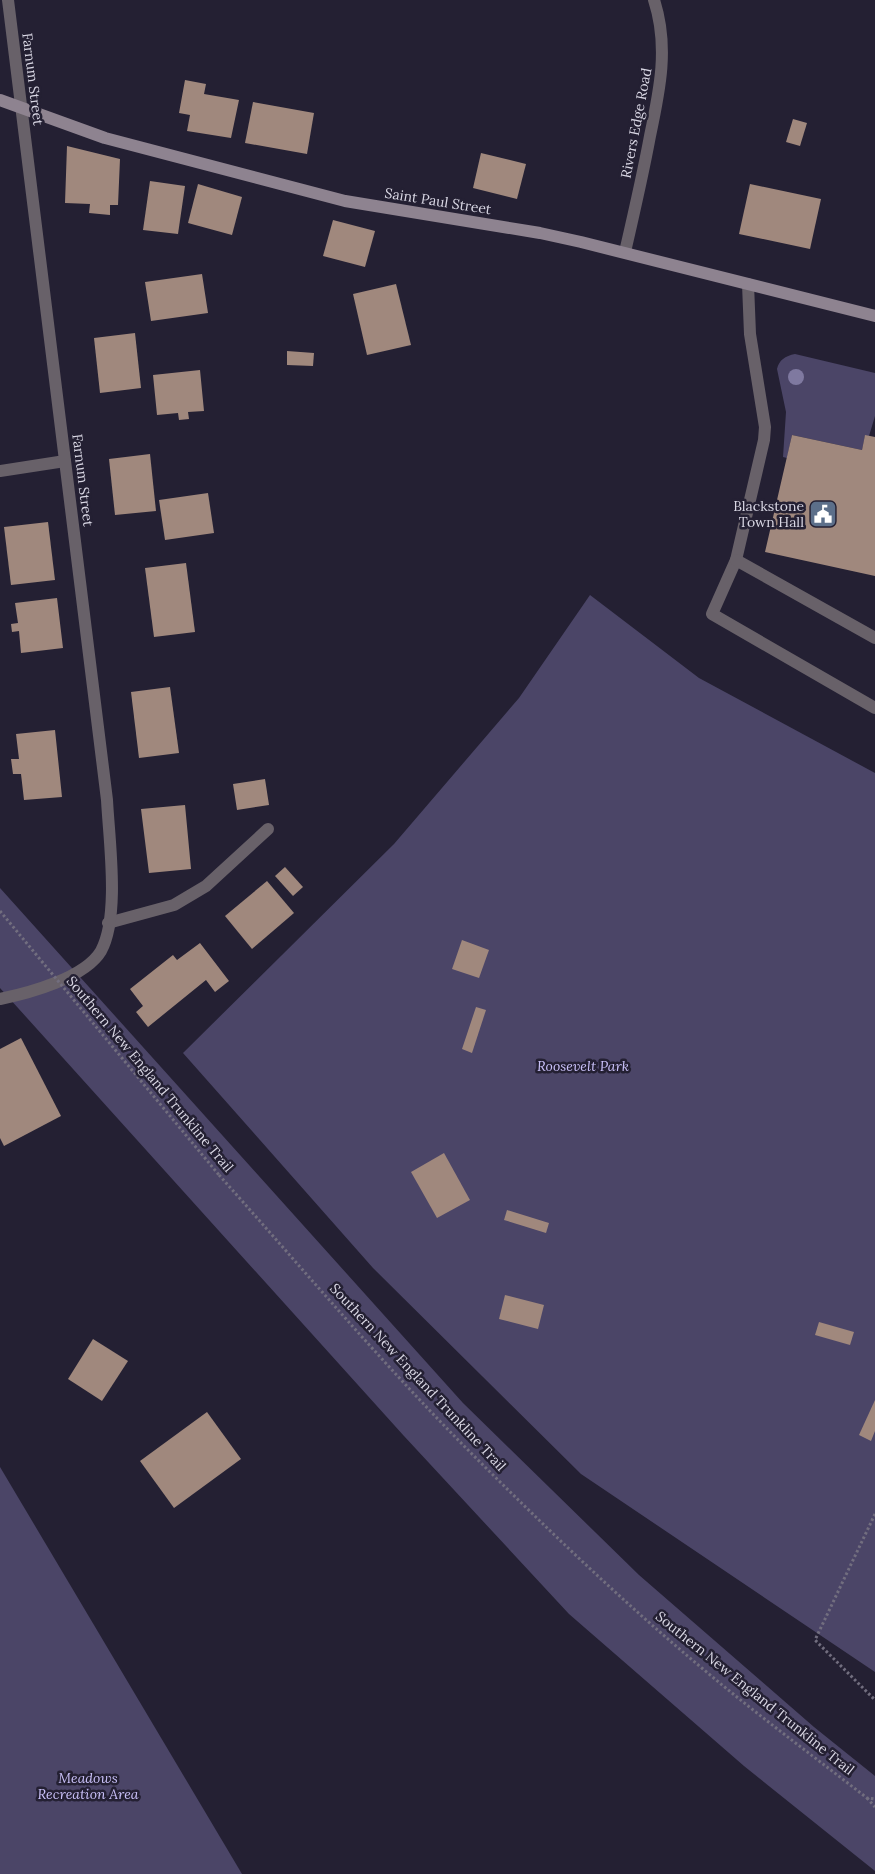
<svg xmlns="http://www.w3.org/2000/svg" width="875" height="1874" viewBox="0 0 875 1874" font-family="Lora,serif">
<style>
.green{fill:#4b4567}
.building{fill:#a0887d}
.lines{fill:none;stroke-linecap:round;stroke-linejoin:round}
.path{stroke:#726e7f;stroke-width:3;stroke-dasharray:2.5 2.5;stroke-linecap:butt}
.service{stroke:#686169;stroke-width:12}
.minor{stroke:#686169;stroke-width:12}
.secondary{stroke:#8e8390;stroke-width:12}
.path-bridge{stroke:#726e7f;stroke-width:3;stroke-dasharray:2.5 2.5;stroke-linecap:butt}
.tree{fill:#7f79a0}
.labels{text-anchor:middle;dominant-baseline:central;stroke-width:5;stroke-linejoin:round;paint-order:stroke}
.street-label{font-size:14px;fill:#d9d7e4;stroke:#242033}
.poi-label{font-size:14px;fill:#d9d7e4;stroke:#242033;text-anchor:end}
.park-label{font-size:14px;font-style:italic;fill:#cac1f9;stroke:#242033}
</style>
<rect width="100%" height="100%" fill="#242033"/>
<g class="green">
<path d="M 795,354 L 875,373 L 875,416 L 869,436 L 865,436 L 862,450 L 792,435 L 787,458 L 783,457 L 786,412 L 777,369 C 779,360 785,356 795,354 Z"/>
<path d="M 590,595 L 699,678 L 875,773 L 875,1672 L 581,1474 L 373,1268 L 183,1053 L 394,844 L 519,698 Z"/>
<path d="M 0,888 L 463,1403 L 639,1575 L 814,1727 L 875,1776 L 875,1871 L 744,1766 L 569,1614 L 404,1436 L 0,988 Z"/>
<path d="M 0,1467 L 242,1874 L 0,1874 Z"/>
</g>
<g class="building">
<path d="M 185,80 L 206,84 L 204,94 L 239,100 L 231,138 L 187,131 L 190,115 L 179,113 Z"/>
<path d="M 253,102 L 314,113 L 307,154 L 245,143 Z"/>
<path d="M 793,119 L 807,123 L 800,146 L 786,142 Z"/>
<path d="M 67,146 L 120,159 L 118,205 L 110,205 L 110,215 L 89,213 L 90,204 L 65,203 Z"/>
<path d="M 481,153 L 526,164 L 517,199 L 473,188 Z"/>
<path d="M 150,181 L 185,186 L 178,234 L 143,230 Z"/>
<path d="M 198,184 L 242,197 L 232,235 L 188,223 Z"/>
<path d="M 750,184 L 821,199 L 810,249 L 739,234 Z"/>
<path d="M 333,220 L 375,231 L 365,267 L 323,256 Z"/>
<path d="M 202,274 L 208,313 L 151,321 L 145,282 Z"/>
<path d="M 396,284 L 411,345 L 367,355 L 353,294 Z"/>
<path d="M 135,333 L 141,388 L 100,393 L 94,338 Z"/>
<path d="M 287,351 L 314,353 L 313,366 L 287,365 Z"/>
<path d="M 200,370 L 204,411 L 188,412 L 189,419 L 179,420 L 178,413 L 157,415 L 153,375 Z"/>
<path d="M 792,435 L 862,450 L 865,435 L 875,437 L 875,576 L 765,552 Z"/>
<path d="M 150,454 L 156,511 L 115,515 L 109,459 Z"/>
<path d="M 208,493 L 214,533 L 165,540 L 159,500 Z"/>
<path d="M 48,522 L 55,580 L 11,585 L 4,527 Z"/>
<path d="M 186,563 L 195,632 L 154,637 L 145,568 Z"/>
<path d="M 57,598 L 63,648 L 21,653 L 19,631 L 12,632 L 11,624 L 18,623 L 15,603 Z"/>
<path d="M 170,687 L 179,753 L 139,758 L 131,692 Z"/>
<path d="M 55,730 L 62,797 L 24,800 L 21,774 L 13,774 L 11,759 L 19,759 L 16,734 Z"/>
<path d="M 265,779 L 269,805 L 237,810 L 233,784 Z"/>
<path d="M 185,805 L 191,869 L 149,873 L 141,809 Z"/>
<path d="M 285,867 L 303,887 L 293,896 L 275,876 Z"/>
<path d="M 267,881 L 294,913 L 252,949 L 225,916 Z"/>
<path d="M 462,940 L 489,950 L 479,978 L 452,969 Z"/>
<path d="M 200,943 L 229,981 L 215,992 L 206,980 L 148,1027 L 136,1012 L 143,1006 L 130,989 L 173,955 L 177,960 Z"/>
<path d="M 476,1007 L 486,1010 L 472,1053 L 462,1049 Z"/>
<path d="M 21,1038 L 61,1116 L 4,1146 L 0,1138 L 0,1049 Z"/>
<path d="M 444,1153 L 470,1200 L 437,1218 L 411,1172 Z"/>
<path d="M 507,1210 L 549,1223 L 546,1233 L 504,1220 Z"/>
<path d="M 505,1295 L 544,1305 L 538,1329 L 499,1319 Z"/>
<path d="M 819,1322 L 854,1332 L 850,1345 L 815,1335 Z"/>
<path d="M 93,1339 L 128,1361 L 102,1401 L 68,1379 Z"/>
<path d="M 875,1400 L 875,1431 L 871,1441 L 859,1435 Z"/>
<path d="M 207,1412 L 241,1459 L 174,1508 L 140,1461 Z"/>
</g>
<g class="lines">
<g class="path">
<path d="M 219,1175 C 303,1269 385,1367 474,1456 C 548,1530 623,1602 703,1669 C 756,1714 812,1755 867,1798 L 875,1799"/>
<path d="M 875,1514 L 815,1640 L 875,1700"/>
<path d="M 867,1798 L 875,1807"/>
</g>
<g class="service">
<path d="M 748,284 L 750,334 L 765,427 L 764,440 L 736,560 L 712,614 L 875,708"/>
<path d="M 0,471 L 65,461"/>
<path d="M 736,560 L 875,638"/>
<path d="M 108,923 L 174,905 L 206,886 L 268,829"/>
</g>
<g class="minor">
<path d="M 625,252 C 634,213 643,174 650,136 C 660,89 669,46 654,0"/>
<path d="M 0,999 C 29,993 85,978 101,951 C 120,916 109,840 107,800 L 8,0"/>
</g>
<path class="secondary" d="M 0,100 L 105,138 L 345,201 L 540,233 L 581,242 L 875,316"/>
<path class="path-bridge" d="M 0,911 L 219,1175"/>
</g>
<circle class="tree" cx="796" cy="377" r="8"/>
<defs>
<g id="civic-square" transform="scale(1.4375)"><rect x="-9" y="-9" width="18" height="18" rx="4" fill="#5c6f8a" stroke="#242033"/><path d="M-.6-6.5H3V-4.5H.6V-3L4-1V1h2V6H-6V1h2V-1L-.6-3ZM-1.2 2.5V6h2.4V2.5Z" fill="#fff"/></g>
</defs>
<g fill-rule="evenodd">
<use href="#civic-square" x="823" y="514"/>
</g>
<g class="labels">
<g class="street-label">
<text transform="translate(33 79) rotate(83)">Farnum Street</text>
<text transform="translate(636 123) rotate(-79)">Rivers Edge Road</text>
<text transform="translate(438 201) rotate(9)">Saint Paul Street</text>
<text transform="translate(83 480) rotate(83)">Farnum Street</text>
<text transform="translate(150 1074) rotate(50)">Southern New England Trunkline Trail</text>
<text transform="translate(418 1377) rotate(47)">Southern New England Trunkline Trail</text>
<text transform="translate(755 1693) rotate(39)">Southern New England Trunkline Trail</text>
</g>
<g class="poi-label">
<text x="804" y="506">Blackstone<tspan x="804" dy="16">Town Hall</tspan></text>
</g>
<g class="park-label">
<text x="583" y="1066">Roosevelt Park</text>
<text x="88" y="1778">Meadows<tspan x="88" dy="16">Recreation Area</tspan></text>
</g>
</g>
</svg>
